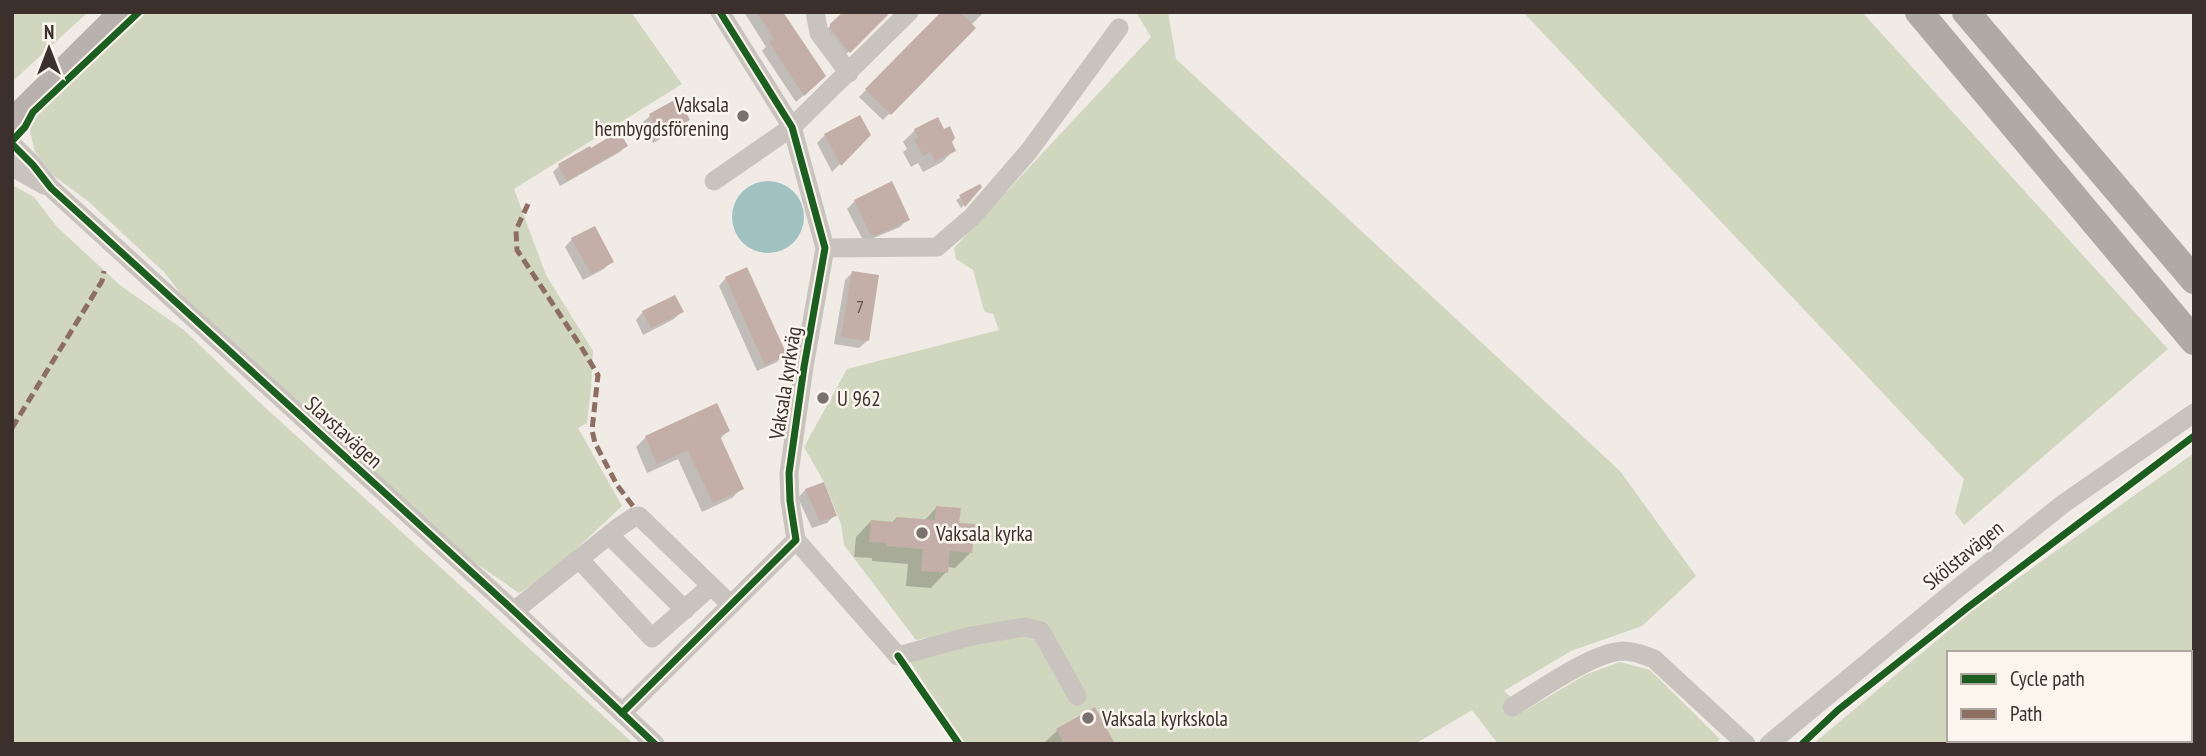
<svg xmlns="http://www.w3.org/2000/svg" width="2206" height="756" viewBox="0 0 2206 756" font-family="'PT Sans Narrow',sans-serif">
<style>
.green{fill:#d1d6bf;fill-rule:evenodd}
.water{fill:#a1c2c1}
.shadow{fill:#0003}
.building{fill:#c3afa7}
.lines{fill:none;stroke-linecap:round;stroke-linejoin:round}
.minor{stroke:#c9c3be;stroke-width:19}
.major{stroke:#b8b1ad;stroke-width:24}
.highway{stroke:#afaaa4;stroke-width:28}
.quiet{stroke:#8d6e63;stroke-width:5;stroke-dasharray:10 5;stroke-linecap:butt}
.cycleway-casing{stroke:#fbf5ee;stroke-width:11}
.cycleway{stroke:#1b5e20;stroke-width:7}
.poi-dot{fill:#7a716c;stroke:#fbf5ee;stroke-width:2.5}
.labels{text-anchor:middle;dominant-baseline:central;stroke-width:5;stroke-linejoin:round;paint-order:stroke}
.number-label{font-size:18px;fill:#5d504a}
.poi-label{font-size:21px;fill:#3b302b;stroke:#fbf5ee;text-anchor:start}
.street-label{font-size:21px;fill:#3b302b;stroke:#fbf5ee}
</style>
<rect width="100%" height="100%" fill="#f0ebe5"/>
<g class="green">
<path d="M 12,12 L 88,12 L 12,82 Z"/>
<path d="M 147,12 L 631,12 L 682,84 L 514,189 L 546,275 L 593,351 L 591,389 L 587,423 L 578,428 L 622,506 L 554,570 L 519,593 L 464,555 L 188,303 L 164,272 L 89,202 L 54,176 L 35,152 L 29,127 L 37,113 Z"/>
<path d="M 1136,12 L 1168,12 L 1176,59 L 1620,471 L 1696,576 L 1642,626 L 1571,651 L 1504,691 L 1526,710 L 1587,674 L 1620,662 L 1650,670 L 1720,739 L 1715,744 L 1498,744 L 1472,710 L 1415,744 L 962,744 L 911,663 L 915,656 L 1015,622 L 916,640 L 844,545 L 841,524 L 824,482 L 804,447 L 847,369 L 999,330 L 993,314 L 985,312 L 983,307 L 973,270 L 956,259 L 954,248 L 1151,37 Z"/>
<path d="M 1523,12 L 1862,12 L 2168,349 L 1964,525 L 1955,513 L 1964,479 Z"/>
<path d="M 12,185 L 34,197 L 57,227 L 121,286 L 184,330 L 257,400 L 634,744 L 12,744 Z"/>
<path d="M 2194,453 L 2194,744 L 1813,744 L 1973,610 ZM 1949,653 L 2190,653 L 2190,740 L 1949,740 Z"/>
</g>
<circle class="water" cx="768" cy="217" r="36"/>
<g class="shadow">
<path d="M 744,12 L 781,12 L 816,84 L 796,102 L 762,51 L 766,47 Z"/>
<path d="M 944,12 L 984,12 L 971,25 L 974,29 L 883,120 L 859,97 Z"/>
<path d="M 886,15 L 841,59 L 823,33 L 831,25 Z"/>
<path d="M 650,116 L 688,120 L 681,128 L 653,143 L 642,123 Z"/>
<path d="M 859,117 L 869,135 L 832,172 L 817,143 L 825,135 Z"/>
<path d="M 915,130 L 949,141 L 954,150 L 942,162 L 923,172 L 918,163 L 911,167 L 903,152 L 907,149 L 903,142 Z"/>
<path d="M 626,146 L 620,152 L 560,186 L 553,172 L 559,166 L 589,149 Z"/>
<path d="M 980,187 L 963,206 L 961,208 L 956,200 Z"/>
<path d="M 855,201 L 908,219 L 900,227 L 864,242 L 847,209 Z"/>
<path d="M 572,239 L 612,261 L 604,269 L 583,280 L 565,247 Z"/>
<path d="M 853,272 L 867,341 L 859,348 L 834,344 L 845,280 Z"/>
<path d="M 726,278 L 785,354 L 777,362 L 757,371 L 719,286 Z"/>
<path d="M 682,311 L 674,319 L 643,335 L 636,320 L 643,312 Z"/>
<path d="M 728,431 L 720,439 L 742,488 L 732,498 L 702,512 L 678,459 L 647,473 L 636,447 L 646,437 Z"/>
<path d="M 823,484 L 835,515 L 827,523 L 812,528 L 798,498 L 805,490 Z"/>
<path d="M 936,508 L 957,524 L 971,552 L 955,568 L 947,567 L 946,572 L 931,588 L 906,586 L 908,564 L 872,561 L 872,558 L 854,557 L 856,537 L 871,521 L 892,523 L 896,518 L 924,521 Z"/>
<path d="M 1057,731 L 1113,744 L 1046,744 L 1045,742 Z"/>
</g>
<g class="building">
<path d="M 757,12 L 783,12 L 826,76 L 804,96 L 769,42 L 774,39 Z"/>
<path d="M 843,12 L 885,12 L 888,15 L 850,53 L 830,28 L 830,24 Z"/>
<path d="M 941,12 L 960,12 L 976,28 L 891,115 L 865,89 Z"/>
<path d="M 678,98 L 690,120 L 661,136 L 649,114 Z"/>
<path d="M 860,115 L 871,135 L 841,166 L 824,134 Z"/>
<path d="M 938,117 L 944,129 L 950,126 L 955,138 L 952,142 L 956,151 L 935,161 L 930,152 L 923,156 L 914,139 L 918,137 L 914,129 Z"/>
<path d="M 619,131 L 628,146 L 567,181 L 558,164 L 590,146 L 591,148 Z"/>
<path d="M 892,181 L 910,220 L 877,235 L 871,235 L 854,200 Z"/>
<path d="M 980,184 L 982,187 L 965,207 L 959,195 Z"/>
<path d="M 595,226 L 614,262 L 591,274 L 571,238 Z"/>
<path d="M 747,267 L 787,355 L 765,365 L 725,277 Z"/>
<path d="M 852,271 L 879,275 L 869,341 L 841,337 Z"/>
<path d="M 675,295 L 684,312 L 651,328 L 642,311 Z"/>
<path d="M 717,403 L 730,431 L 720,436 L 744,489 L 713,503 L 688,450 L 657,464 L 645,436 Z"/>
<path d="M 824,482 L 837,516 L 820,521 L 805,489 Z"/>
<path d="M 936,506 L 961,508 L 959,523 L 975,524 L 972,553 L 950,551 L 948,573 L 921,571 L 923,549 L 887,546 L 887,543 L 869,542 L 871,520 L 895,522 L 896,517 L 935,520 Z"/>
<path d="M 1095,707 L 1115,744 L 1064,744 L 1056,729 Z"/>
</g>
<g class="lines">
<g class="minor">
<path d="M 815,12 L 819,33 L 849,73"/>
<path d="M 12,144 L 33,165 L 51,188 L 514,611 L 655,744"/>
<path d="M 12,167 L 44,185"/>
<path d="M 714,181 L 792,127 L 909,12"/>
<path d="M 825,248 L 937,247 L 972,217 L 1029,151 L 1119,28"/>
<path d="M 609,535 L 685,610"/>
<path d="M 796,540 L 898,656 L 971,636 L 1025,627 L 1041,631 L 1077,696"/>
<path d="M 579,559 L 652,638 L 711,586"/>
<path d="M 514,611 L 619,527 L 634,517 L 639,516 L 731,605"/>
<path d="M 1512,707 C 1539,691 1593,652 1623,651 C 1634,651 1644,655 1654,659 L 1746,744"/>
<path d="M 622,713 L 796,540 L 790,501 L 789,473 L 804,367 L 825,248 L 792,127 L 720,12"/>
<path d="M 1769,744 L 1953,592 L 2063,504 L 2194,413"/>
</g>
<path class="major" d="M 12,120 L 121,12"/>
<g class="highway">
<path d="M 1919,12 L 2194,341"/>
<path d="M 1966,12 L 2194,280"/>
</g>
<g class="quiet">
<path d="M 528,204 L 516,230 L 517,250 L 580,345 L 598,375 L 592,430 L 595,443 L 617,485 L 633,506"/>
<path d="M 12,428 L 102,281 L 104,271"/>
</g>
<g class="cycleway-casing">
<g id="cycleway">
<path d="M 12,141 L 25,127 L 33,112 L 139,12"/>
<path d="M 12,144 L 33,165 L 51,188 L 514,611 L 655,744"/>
<path d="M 898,656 L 959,744"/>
<path d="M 622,713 L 796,540 L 790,501 L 789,473 L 804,367 L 825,248 L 792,127 L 720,12"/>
<path d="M 1802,744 L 1838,710 L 1967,608 L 2194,436"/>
</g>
</g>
<use href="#cycleway" class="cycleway"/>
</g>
<g class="poi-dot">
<circle cx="743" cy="116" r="7"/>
<circle cx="823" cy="398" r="7"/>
<circle cx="922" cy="533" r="7"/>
<circle cx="1088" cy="718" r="7"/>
</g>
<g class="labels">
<g class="number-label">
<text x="860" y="306">7</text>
</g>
<g class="poi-label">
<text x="729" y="104" text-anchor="end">Vaksala<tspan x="729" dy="24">hembygdsförening</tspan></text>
<text x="837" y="398">U 962</text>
<text x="936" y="533">Vaksala kyrka</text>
<text x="1102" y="718">Vaksala kyrkskola</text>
</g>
<g class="street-label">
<text transform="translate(785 383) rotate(-81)">Vaksala kyrkväg</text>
<text transform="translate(344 432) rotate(42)">Slavstavägen</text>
<text transform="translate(1963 555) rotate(-39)">Skölstavägen</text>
</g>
</g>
<rect width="2206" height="756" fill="none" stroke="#3b302b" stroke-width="28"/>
<rect x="1947" y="651" width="245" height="91" fill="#fbf5ee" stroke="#aea6a0" stroke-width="2"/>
<rect x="1961" y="674" width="35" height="10" fill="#1b5e20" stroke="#aea6a0" stroke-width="2"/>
<text x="2010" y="686" font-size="21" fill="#3b302b">Cycle path</text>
<rect x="1961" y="709" width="35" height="10" fill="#8d6e63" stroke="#aea6a0" stroke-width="2"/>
<text x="2010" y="721" font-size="21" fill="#3b302b">Path</text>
<g transform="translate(49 49)" stroke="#fbf5ee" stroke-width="5" paint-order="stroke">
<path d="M0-5L12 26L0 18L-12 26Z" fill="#3b302b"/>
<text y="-10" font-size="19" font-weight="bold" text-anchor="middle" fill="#3b302b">N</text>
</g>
</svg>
